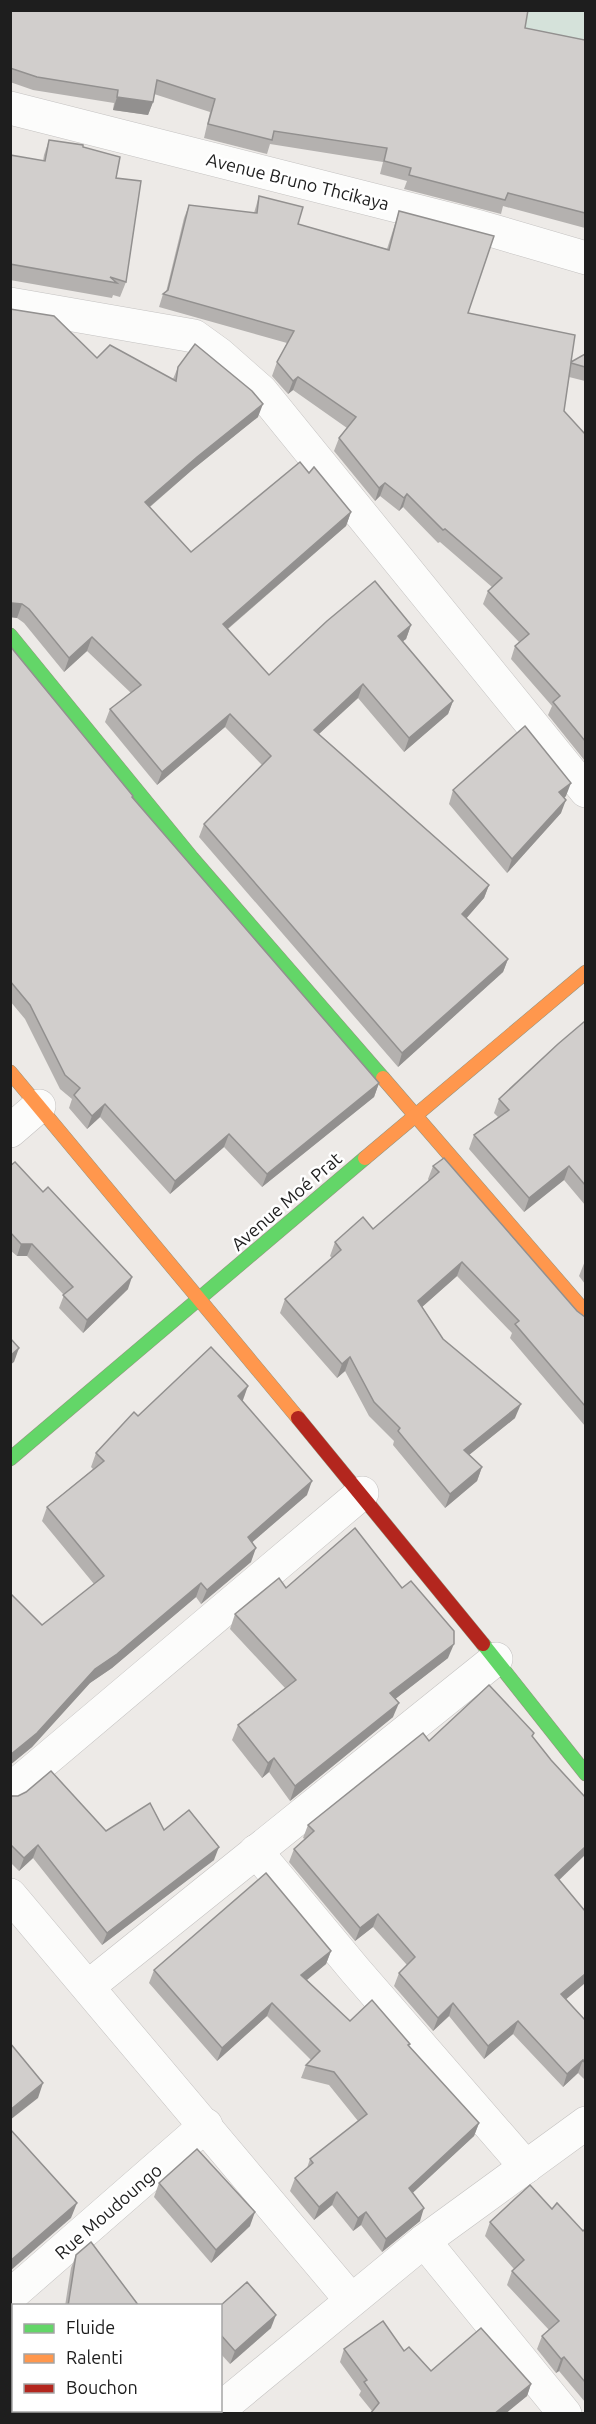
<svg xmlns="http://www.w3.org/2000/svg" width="596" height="2424" viewBox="0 0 596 2424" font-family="Ubuntu,sans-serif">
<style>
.wetland{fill:#d5e2da}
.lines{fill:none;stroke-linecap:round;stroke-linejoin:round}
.street-casing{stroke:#c4c2c1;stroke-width:34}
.fast-casing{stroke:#959580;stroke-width:15}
.slow-casing{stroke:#959580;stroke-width:15}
.jam-casing{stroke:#959580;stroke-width:15}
.street{stroke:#fcfcfb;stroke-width:33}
.fast{stroke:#63d668;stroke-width:14}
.slow{stroke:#ff974d;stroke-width:14}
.jam{stroke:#b3261e;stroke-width:14}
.wall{fill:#b4b1af}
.shaded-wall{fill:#92908f}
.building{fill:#d1cecc;stroke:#92908f;stroke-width:1.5}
.labels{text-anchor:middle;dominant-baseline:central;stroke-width:5;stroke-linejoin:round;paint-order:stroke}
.street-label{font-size:18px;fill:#1e1e1e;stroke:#fff}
</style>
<rect width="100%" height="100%" fill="#edeae7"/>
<path class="wetland" d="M 512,11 L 585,11 L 585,74 L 517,72 Z"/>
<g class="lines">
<g class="street-casing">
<g id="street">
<path d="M 10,108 L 480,227 L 586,258"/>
<path d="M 10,304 L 194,336 L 219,354 L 261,391 L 586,791"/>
<path d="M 10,1131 L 39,1106"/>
<path d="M 10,1790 L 362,1493"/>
<path d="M 256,1851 L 355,1970 L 526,2167"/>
<path d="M 10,1895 L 351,2300"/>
<path d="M 89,1986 L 496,1659"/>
<path d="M 424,2241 L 565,2414"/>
<path d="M 10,2296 L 206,2125"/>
<path d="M 220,2409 L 424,2241 L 586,2123"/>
</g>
</g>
<g class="fast-casing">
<g id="fast">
<path d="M 10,635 L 192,858 L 383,1078"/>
<path d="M 10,1459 L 365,1158"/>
<path d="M 483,1644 L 586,1774"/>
</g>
</g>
<g class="slow-casing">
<g id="slow">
<path d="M 10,1072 L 298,1418"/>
<path d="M 383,1078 L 586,1313"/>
<path d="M 365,1158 L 586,972"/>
</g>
</g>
<g class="jam-casing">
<path id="jam" d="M 298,1418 L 483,1644"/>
</g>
<use href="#street" class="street"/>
<use href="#fast" class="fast"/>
<use href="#slow" class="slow"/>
<use href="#jam" class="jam"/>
</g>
<g class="wall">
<path d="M 10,10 L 525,28 L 585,40 L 585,228 L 503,206 L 501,214 L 404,189 L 407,181 L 380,174 L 383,162 L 270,144 L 267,154 L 204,138 L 210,112 L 154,94 L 153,102 L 148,115 L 113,110 L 114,103 L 33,90 L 10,82 Z"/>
<path d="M 49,140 L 83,147 L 116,178 L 126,282 L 120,297 L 113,295 L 112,298 L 10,280 L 10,155 L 43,161 L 44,155 Z"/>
<path d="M 259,196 L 298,224 L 387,249 L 399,211 L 468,313 L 571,362 L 585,354 L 585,381 L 569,377 L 564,411 L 585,434 L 585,761 L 548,715 L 552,706 L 511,659 L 515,646 L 519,642 L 483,604 L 488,591 L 492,587 L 440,542 L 438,543 L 403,507 L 399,511 L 380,496 L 375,501 L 334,451 L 339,438 L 347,428 L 293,390 L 288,394 L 272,376 L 277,362 L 287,343 L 159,307 L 163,294 L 166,292 L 184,218 L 189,205 L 254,213 Z"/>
<path d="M 10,309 L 97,358 L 173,379 L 178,367 L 258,417 L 192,470 L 150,507 L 191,552 L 309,473 L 351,512 L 346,526 L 228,629 L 269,675 L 411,625 L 406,639 L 402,641 L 453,701 L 448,714 L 404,752 L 358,698 L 319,734 L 489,885 L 484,898 L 466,918 L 508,959 L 503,972 L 398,1067 L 199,837 L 204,824 L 262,765 L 225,727 L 157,785 L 105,722 L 110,709 L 131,693 L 87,651 L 64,672 L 24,623 L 17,618 L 10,617 Z"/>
<path d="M 10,646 L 133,796 L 132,798 L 379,1083 L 374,1097 L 262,1187 L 224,1147 L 170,1194 L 100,1117 L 87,1129 L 69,1108 L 72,1099 L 60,1089 L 25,1019 L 10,1001 Z"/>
<path d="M 453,790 L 566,796 L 564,798 L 561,813 L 507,873 L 449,804 Z"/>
<path d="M 585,1021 L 585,1205 L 564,1180 L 524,1212 L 469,1149 L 474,1135 L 498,1117 L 494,1113 L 499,1099 Z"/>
<path d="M 10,1166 L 128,1289 L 83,1333 L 59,1308 L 64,1295 L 27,1256 L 17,1256 L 10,1250 Z"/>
<path d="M 433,1166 L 577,1311 L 585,1317 L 585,1426 L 510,1338 L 512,1333 L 457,1276 L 422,1307 L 443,1339 L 515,1418 L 469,1455 L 482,1467 L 477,1481 L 445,1508 L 393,1445 L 394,1441 L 369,1416 L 345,1371 L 337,1378 L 280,1313 L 285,1299 L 332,1258 L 330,1256 L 335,1242 L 373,1229 L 429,1181 L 428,1179 Z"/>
<path d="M 585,1261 L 585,1284 L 579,1276 Z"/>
<path d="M 243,1400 L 242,1401 L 307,1495 L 252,1542 L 251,1562 L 201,1604 L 196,1597 L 112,1668 L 90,1683 L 32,1747 L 10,1765 L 10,1593 L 42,1625 L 94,1584 L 42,1521 L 47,1507 L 93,1469 L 91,1467 L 96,1453 L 138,1416 Z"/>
<path d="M 286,1588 L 448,1658 L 395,1699 L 393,1717 L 290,1801 L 269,1772 L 262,1778 L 232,1740 L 238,1725 L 285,1688 L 230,1629 L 235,1614 Z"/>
<path d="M 533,1737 L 559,1880 L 585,1911 L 585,1983 L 566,1999 L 585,2020 L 585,2080 L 578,2073 L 563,2087 L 513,2034 L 484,2059 L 449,2016 L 433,2031 L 394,1986 L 399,1973 L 407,1965 L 373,1927 L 355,1941 L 289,1862 L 294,1849 L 305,1839 L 303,1838 L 308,1825 L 429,1741 Z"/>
<path d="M 10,1797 L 106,1831 L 164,1830 L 214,1860 L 102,1945 L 33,1858 L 19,1871 L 10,1862 Z"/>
<path d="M 331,1951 L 326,1964 L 307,1980 L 350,2021 L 410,2044 L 409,2046 L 479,2123 L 474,2136 L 412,2193 L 420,2221 L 382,2252 L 361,2225 L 353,2231 L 332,2205 L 314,2220 L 290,2191 L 295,2178 L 307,2168 L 310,2159 L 358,2121 L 329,2085 L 301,2078 L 306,2065 L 311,2060 L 267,2016 L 217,2061 L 149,1983 L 154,1970 Z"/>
<path d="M 159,2183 L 250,2226 L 211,2263 L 154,2197 Z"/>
<path d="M 552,2209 L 583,2231 L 585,2229 L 585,2402 L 559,2371 L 556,2373 L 537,2349 L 542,2336 L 549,2330 L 507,2285 L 512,2271 L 514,2269 L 485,2236 L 490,2222 Z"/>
<path d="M 76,2255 L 139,2306 L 65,2306 L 71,2268 Z"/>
<path d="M 220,2306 L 271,2328 L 230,2364 L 220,2353 Z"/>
<path d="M 344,2349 L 404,2351 L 431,2371 L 531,2384 L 527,2396 L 505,2414 L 370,2414 L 372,2411 L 359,2395 L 361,2391 L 340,2362 Z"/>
<path d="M 120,2410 L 171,2410 L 173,2414 L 122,2414 Z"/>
</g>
<g class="shaded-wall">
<path d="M 117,97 L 153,102 L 148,115 L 113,110 Z"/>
<path d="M 298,377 L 293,390 L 288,394 L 293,381 Z"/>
<path d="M 263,404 L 258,417 L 192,470 L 140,515 L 145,502 L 197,457 Z"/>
<path d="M 385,483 L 380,496 L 375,501 L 379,488 Z"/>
<path d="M 407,494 L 403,507 L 399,511 L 404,498 Z"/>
<path d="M 351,512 L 346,526 L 218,637 L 223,624 Z"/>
<path d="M 12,603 L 22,604 L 17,618 L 10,617 L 10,604 Z"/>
<path d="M 411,625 L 406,639 L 393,649 L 398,636 Z"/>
<path d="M 92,637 L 87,651 L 64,672 L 69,658 Z"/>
<path d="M 363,684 L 358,698 L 309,743 L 314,730 Z"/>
<path d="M 453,701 L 448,714 L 404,752 L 409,738 Z"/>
<path d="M 230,714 L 225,727 L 157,785 L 162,772 Z"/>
<path d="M 571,783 L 566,796 L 554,806 L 559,792 Z"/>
<path d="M 566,800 L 561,813 L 507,873 L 512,859 Z"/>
<path d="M 489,885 L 484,898 L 458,928 L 462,914 Z"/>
<path d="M 508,959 L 503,972 L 398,1067 L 402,1053 Z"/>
<path d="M 379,1083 L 374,1097 L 262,1187 L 267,1174 Z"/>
<path d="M 105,1104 L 100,1117 L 87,1129 L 92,1116 Z"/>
<path d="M 229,1134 L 224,1147 L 170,1194 L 175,1181 Z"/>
<path d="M 569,1166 L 564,1180 L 524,1212 L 529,1198 Z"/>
<path d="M 21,1244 L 32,1244 L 27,1256 L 17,1256 Z"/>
<path d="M 462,1262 L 457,1276 L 413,1315 L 418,1301 Z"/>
<path d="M 132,1277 L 128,1289 L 83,1333 L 87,1320 Z"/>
<path d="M 19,1348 L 14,1362 L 10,1365 L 10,1356 Z"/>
<path d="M 350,1357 L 345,1371 L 337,1378 L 342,1364 Z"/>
<path d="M 248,1386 L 243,1400 L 232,1410 L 238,1396 Z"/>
<path d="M 521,1404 L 515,1418 L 459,1463 L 464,1450 Z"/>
<path d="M 482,1467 L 477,1481 L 445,1508 L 450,1494 Z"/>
<path d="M 312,1481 L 307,1495 L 242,1551 L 248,1537 Z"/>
<path d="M 256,1548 L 251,1562 L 201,1604 L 207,1590 Z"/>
<path d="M 201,1583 L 196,1597 L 112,1668 L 90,1683 L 32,1747 L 10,1765 L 10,1755 L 95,1669 Z"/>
<path d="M 454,1644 L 448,1658 L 385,1707 L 390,1693 Z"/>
<path d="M 399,1703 L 393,1717 L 290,1801 L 295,1786 Z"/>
<path d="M 274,1758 L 269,1772 L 262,1778 L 268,1763 Z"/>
<path d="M 38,1845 L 33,1858 L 19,1871 L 24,1858 Z"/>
<path d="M 219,1847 L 214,1860 L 102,1945 L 107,1933 Z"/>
<path d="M 585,1847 L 585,1855 L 551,1888 L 555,1875 Z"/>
<path d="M 378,1914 L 373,1927 L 355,1941 L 360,1928 Z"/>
<path d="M 331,1951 L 326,1964 L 297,1988 L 301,1975 Z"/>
<path d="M 585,1974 L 585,1983 L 557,2007 L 561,1994 Z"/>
<path d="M 272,2003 L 267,2016 L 217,2061 L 222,2048 Z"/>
<path d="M 453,2003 L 449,2016 L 433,2031 L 438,2018 Z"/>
<path d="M 518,2021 L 513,2034 L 484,2059 L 488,2046 Z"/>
<path d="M 583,2060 L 578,2073 L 563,2087 L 567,2074 Z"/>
<path d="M 43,2083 L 38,2098 L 10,2120 L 10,2110 Z"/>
<path d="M 479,2123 L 474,2136 L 404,2201 L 409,2188 Z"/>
<path d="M 337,2192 L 332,2205 L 314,2220 L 319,2207 Z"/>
<path d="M 77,2203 L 71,2218 L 10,2271 L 10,2261 Z"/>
<path d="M 424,2208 L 420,2221 L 382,2252 L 386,2239 Z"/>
<path d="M 255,2212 L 250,2226 L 211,2263 L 216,2250 Z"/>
<path d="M 366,2212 L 361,2225 L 353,2231 L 358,2218 Z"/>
<path d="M 276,2315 L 271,2328 L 230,2364 L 235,2351 Z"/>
<path d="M 564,2357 L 559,2371 L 556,2373 L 561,2359 Z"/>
<path d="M 531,2384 L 527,2396 L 505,2414 L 494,2414 Z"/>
</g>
<g class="building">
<path d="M 10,10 L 528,10 L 525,28 L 585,40 L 585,213 L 508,193 L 505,200 L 409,175 L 411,168 L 384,161 L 387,148 L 274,131 L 272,140 L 208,124 L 215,99 L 157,80 L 153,102 L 117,97 L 118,90 L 37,77 L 10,68 Z"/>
<path d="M 49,140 L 83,145 L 83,147 L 120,157 L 116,178 L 141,181 L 126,282 L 110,277 L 117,283 L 10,264 L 10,155 L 45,161 Z"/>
<path d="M 259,196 L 303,207 L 298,224 L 389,250 L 399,211 L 494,236 L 468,313 L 575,335 L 571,362 L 585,354 L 585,367 L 571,363 L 564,411 L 585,434 L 585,741 L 553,702 L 560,696 L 515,646 L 529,634 L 488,591 L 502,578 L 445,529 L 443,530 L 407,494 L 404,498 L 385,483 L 379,488 L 339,438 L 356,417 L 298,377 L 293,381 L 277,362 L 294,331 L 163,294 L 168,290 L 189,205 L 257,213 Z"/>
<path d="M 10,309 L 54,316 L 97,358 L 110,345 L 176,381 L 178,367 L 195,344 L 252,391 L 263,404 L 197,457 L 145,502 L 191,552 L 300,462 L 309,473 L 314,467 L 351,512 L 223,624 L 269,675 L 327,621 L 375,581 L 411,625 L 398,636 L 453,701 L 409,738 L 363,684 L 314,730 L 489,885 L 462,914 L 508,959 L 402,1053 L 204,824 L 271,756 L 230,714 L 162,772 L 110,709 L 141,685 L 92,637 L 69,658 L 29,609 L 22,604 L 12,603 L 10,604 Z"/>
<path d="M 10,646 L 133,796 L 132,797 L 379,1083 L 267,1174 L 229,1134 L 175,1181 L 105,1104 L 92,1116 L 74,1095 L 80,1088 L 65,1075 L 30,1005 L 10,981 Z"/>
<path d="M 525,726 L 571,783 L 559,792 L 566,800 L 512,859 L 453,790 Z"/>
<path d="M 585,1021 L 585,1185 L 569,1166 L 529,1198 L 474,1135 L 509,1110 L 499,1099 L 558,1044 Z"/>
<path d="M 444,1158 L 577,1311 L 585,1317 L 585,1406 L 515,1324 L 519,1321 L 462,1262 L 418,1301 L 443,1339 L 521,1404 L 464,1450 L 482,1467 L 450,1494 L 398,1431 L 400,1428 L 374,1402 L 350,1357 L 342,1364 L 285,1299 L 341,1250 L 335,1242 L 363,1217 L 373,1229 L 439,1172 L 433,1166 Z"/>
<path d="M 15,1162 L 43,1192 L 48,1187 L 132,1277 L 87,1320 L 63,1295 L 73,1287 L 32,1244 L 21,1244 L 10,1232 L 10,1166 Z"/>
<path d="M 10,1338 L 19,1348 L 10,1356 Z"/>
<path d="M 211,1347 L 248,1386 L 238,1396 L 312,1481 L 248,1537 L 256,1548 L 207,1590 L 201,1583 L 117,1654 L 95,1669 L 37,1733 L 10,1755 L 10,1593 L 42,1625 L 104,1576 L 47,1507 L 104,1461 L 96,1453 L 134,1412 L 138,1416 Z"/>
<path d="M 355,1528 L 402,1588 L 411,1581 L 454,1631 L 454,1644 L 390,1693 L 399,1703 L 295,1786 L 274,1758 L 268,1763 L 238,1725 L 296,1680 L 235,1614 L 279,1578 L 286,1588 Z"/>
<path d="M 489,1685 L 534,1733 L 532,1736 L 551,1760 L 585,1797 L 585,1847 L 555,1875 L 585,1911 L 585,1974 L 561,1994 L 585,2020 L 585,2063 L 583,2060 L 567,2074 L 518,2021 L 488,2046 L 453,2003 L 438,2018 L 399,1973 L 415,1957 L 378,1914 L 360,1928 L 294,1849 L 314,1831 L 308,1825 L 423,1733 L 429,1741 Z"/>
<path d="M 51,1771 L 106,1831 L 150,1803 L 164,1830 L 189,1810 L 219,1847 L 107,1933 L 38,1845 L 24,1858 L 10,1844 L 10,1797 L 12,1796 L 18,1796 L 26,1792 Z"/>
<path d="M 266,1873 L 331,1951 L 301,1975 L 350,2021 L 372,2000 L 410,2044 L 408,2045 L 479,2123 L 409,2188 L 424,2208 L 386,2239 L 366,2212 L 358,2218 L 337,2192 L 319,2207 L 295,2178 L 313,2163 L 310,2159 L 367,2114 L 334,2072 L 306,2065 L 320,2051 L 272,2003 L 222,2048 L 154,1970 Z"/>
<path d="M 10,2043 L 43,2083 L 10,2110 Z"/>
<path d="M 10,2129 L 77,2203 L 10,2261 Z"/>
<path d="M 197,2149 L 255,2212 L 216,2250 L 159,2183 Z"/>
<path d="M 530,2185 L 552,2209 L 557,2203 L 583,2231 L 585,2229 L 585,2382 L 564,2357 L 561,2359 L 542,2336 L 559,2321 L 512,2271 L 524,2260 L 490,2222 Z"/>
<path d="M 91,2242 L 139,2306 L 68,2306 L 76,2255 Z"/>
<path d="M 247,2282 L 276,2315 L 235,2351 L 220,2334 L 220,2306 Z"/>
<path d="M 383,2321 L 404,2351 L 409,2347 L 431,2371 L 481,2328 L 531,2384 L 494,2414 L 370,2414 L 379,2403 L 364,2382 L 367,2380 L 344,2349 Z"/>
<path d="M 135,2410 L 171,2410 L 173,2414 L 138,2414 Z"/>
</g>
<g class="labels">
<g class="street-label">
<text transform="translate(298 181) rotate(14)">Avenue Bruno Thcikaya</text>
<text transform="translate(286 1201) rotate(-41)">Avenue Moé Prat</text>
<text transform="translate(108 2211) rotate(-41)">Rue Moudoungo</text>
</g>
</g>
<rect width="596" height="2424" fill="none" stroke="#1e1e1e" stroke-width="24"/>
<rect x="12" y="2304" width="210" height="108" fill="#ffffff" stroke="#a5a5a5" stroke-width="1.5"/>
<rect x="24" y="2324" width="30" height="9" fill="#63d668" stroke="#a5a5a5" stroke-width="1.5"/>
<text x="66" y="2334" font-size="18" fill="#1e1e1e">Fluide</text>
<rect x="24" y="2354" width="30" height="9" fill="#ff974d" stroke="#a5a5a5" stroke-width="1.5"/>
<text x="66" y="2364" font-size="18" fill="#1e1e1e">Ralenti</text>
<rect x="24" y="2384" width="30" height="9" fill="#b3261e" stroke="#a5a5a5" stroke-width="1.5"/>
<text x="66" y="2394" font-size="18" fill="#1e1e1e">Bouchon</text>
</svg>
